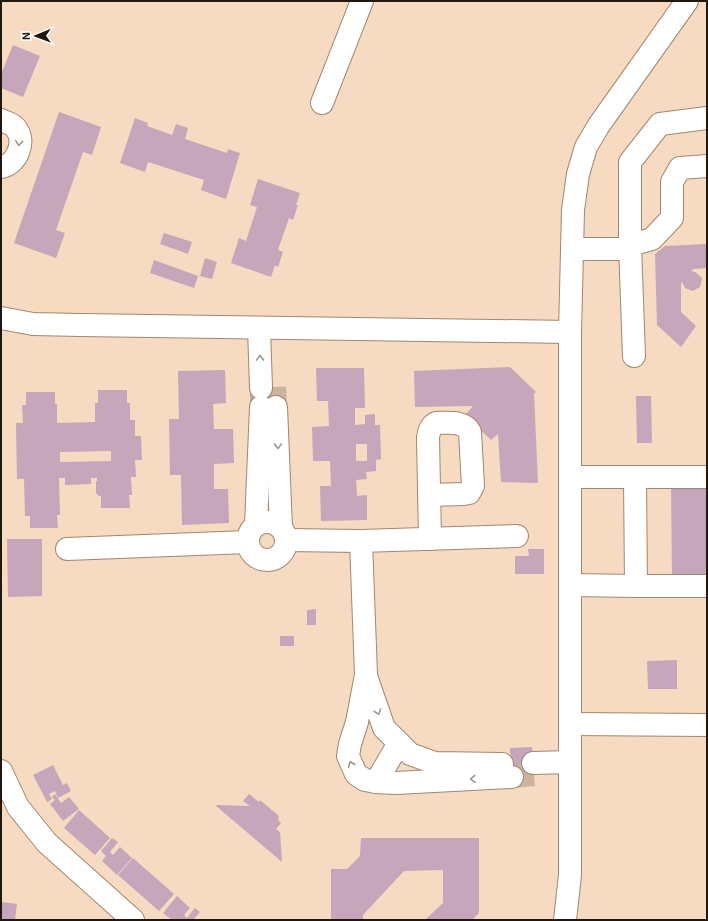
<svg xmlns="http://www.w3.org/2000/svg" width="708" height="921" viewBox="0 0 708 921" font-family="'Exo 2',sans-serif">
<style>
.building{fill:#c5a6bb;fill-rule:evenodd}
.lines{fill:none;stroke-linecap:round;stroke-linejoin:round}
.minor-tunnel{stroke:#cbb39d;stroke-width:22;stroke-dasharray:22 11;stroke-linecap:butt}
.minor-casing{stroke:#a18770;stroke-width:24}
.minor{stroke:#fff;stroke-width:22}
.oneway{stroke:#9b9793}
</style>
<rect width="100%" height="100%" fill="#f6dac1"/>
<g class="building">
<path d="M 13,45 L 40,56 L 23,97 L 1,88 L 1,74 Z"/>
<path d="M 59,112 L 101,127 L 92,155 L 83,152 L 56,230 L 65,233 L 56,258 L 14,243 Z"/>
<path d="M 135,118 L 148,123 L 147,126 L 172,135 L 176,124 L 188,128 L 185,139 L 227,153 L 228,149 L 240,153 L 226,199 L 201,190 L 204,180 L 148,162 L 145,172 L 120,163 Z"/>
<path d="M 258,179 L 300,193 L 296,205 L 298,205 L 293,220 L 289,218 L 278,250 L 283,252 L 278,267 L 275,265 L 271,277 L 231,263 L 239,238 L 246,241 L 257,207 L 250,205 Z"/>
<path d="M 164,233 L 192,242 L 188,254 L 160,244 Z"/>
<path d="M 707,244 L 707,268 L 694,269 L 691,271 L 695,272 L 702,278 L 700,287 L 693,291 L 685,288 L 682,282 L 681,284 L 681,312 L 696,326 L 681,347 L 657,325 L 655,254 L 665,246 Z"/>
<path d="M 205,258 L 217,262 L 212,279 L 200,276 Z"/>
<path d="M 154,260 L 198,276 L 194,288 L 150,273 Z"/>
<path d="M 510,367 L 536,392 L 534,394 L 538,483 L 501,482 L 498,434 L 491,440 L 465,415 L 473,406 L 415,407 L 414,371 Z"/>
<path d="M 316,368 L 364,368 L 365,408 L 355,408 L 355,425 L 365,424 L 365,415 L 375,414 L 375,425 L 380,425 L 381,459 L 376,460 L 376,471 L 366,472 L 367,479 L 356,480 L 357,496 L 367,495 L 367,520 L 321,521 L 320,486 L 331,486 L 330,461 L 313,461 L 312,427 L 329,426 L 328,401 L 317,401 ZM 356,444 L 367,444 L 367,461 L 356,461 Z"/>
<path d="M 225,370 L 226,403 L 213,404 L 214,429 L 233,429 L 234,463 L 214,464 L 214,489 L 228,489 L 229,523 L 182,525 L 181,475 L 170,475 L 169,419 L 179,419 L 178,371 Z"/>
<path d="M 280,387 L 280,407 L 250,407 L 250,388 Z"/>
<path d="M 98,390 L 127,390 L 127,403 L 130,403 L 130,420 L 135,420 L 135,436 L 141,436 L 142,460 L 135,460 L 136,477 L 131,477 L 132,495 L 129,495 L 130,508 L 101,508 L 101,496 L 98,496 L 98,494 L 96,494 L 96,481 L 97,481 L 97,478 L 91,478 L 91,484 L 65,485 L 65,478 L 59,478 L 60,515 L 57,515 L 58,528 L 30,528 L 30,516 L 25,516 L 24,479 L 17,479 L 16,423 L 23,423 L 22,405 L 26,405 L 26,392 L 55,392 L 55,404 L 57,404 L 57,423 L 95,422 L 95,403 L 98,403 ZM 111,451 L 111,461 L 60,462 L 60,452 Z"/>
<path d="M 636,396 L 651,396 L 652,443 L 637,443 Z"/>
<path d="M 707,484 L 707,576 L 672,576 L 671,485 Z"/>
<path d="M 7,539 L 42,539 L 42,596 L 8,597 Z"/>
<path d="M 528,549 L 544,549 L 544,574 L 515,574 L 515,556 L 529,556 Z"/>
<path d="M 316,609 L 316,625 L 307,625 L 307,610 Z"/>
<rect x="280" y="636" width="14" height="10"/>
<path d="M 677,660 L 677,689 L 648,689 L 647,661 Z"/>
<path d="M 532,747 L 534,779 L 512,780 L 510,748 Z"/>
<path d="M 53,765 L 63,785 L 67,783 L 71,791 L 58,798 L 55,791 L 49,794 L 52,799 L 47,802 L 33,775 Z"/>
<path d="M 55,794 L 61,803 L 69,797 L 79,809 L 63,821 L 50,804 L 55,800 L 52,797 Z"/>
<path d="M 249,794 L 259,802 L 260,800 L 279,816 L 278,820 L 281,823 L 276,829 L 280,832 L 282,862 L 215,805 L 250,806 L 243,801 Z"/>
<path d="M 79,810 L 110,838 L 95,855 L 64,828 Z"/>
<path d="M 112,838 L 118,842 L 110,852 L 113,855 L 120,847 L 132,858 L 117,875 L 102,861 L 106,856 L 101,851 Z"/>
<path d="M 361,838 L 479,838 L 479,913 L 472,920 L 425,920 L 443,903 L 443,870 L 404,871 L 363,915 L 363,920 L 331,920 L 331,869 L 347,869 L 360,856 Z"/>
<path d="M 133,858 L 174,894 L 159,911 L 118,875 Z"/>
<path d="M 177,896 L 190,908 L 184,915 L 187,918 L 195,908 L 200,912 L 193,920 L 172,920 L 163,913 Z"/>
<path d="M 1,902 L 17,904 L 15,920 L 1,920 Z"/>
</g>
<g class="lines">
<g class="minor-tunnel">
<path d="M 275,387 L 276,407"/>
<path d="M 512,777 L 534,775"/>
</g>
<g class="minor-casing">
<g id="minor">
<path d="M 322,103 L 362,1"/>
<path d="M 1,120 C 7,123 14,124 17,130 C 26,143 16,165 1,167"/>
<path d="M 630,245 L 652,239 L 672,218 L 672,182 L 680,168 L 707,166"/>
<path d="M 572,249 L 630,249"/>
<path d="M 1,318 L 33,324 L 80,325 L 570,332"/>
<path d="M 259,328 L 261,388"/>
<path d="M 634,356 L 630,245 L 630,162 L 660,124 L 707,118"/>
<path d="M 276,407 L 281,528"/>
<path d="M 570,477 L 635,477 L 636,586 L 570,585"/>
<path d="M 635,477 L 707,477"/>
<path d="M 429,495 L 464,494 L 469,493 L 473,486 L 470,432 C 463,420 448,423 436,423 C 430,426 429,432 428,437 L 430,539"/>
<circle cx="267" cy="541" r="19"/>
<path d="M 256,525 L 261,407"/>
<path d="M 286,540 L 361,541"/>
<path d="M 67,549 L 248,542"/>
<path d="M 636,586 L 707,586"/>
<path d="M 366,676 L 384,728 L 410,754 L 435,763 L 502,764"/>
<path d="M 570,724 L 707,725"/>
<path d="M 533,763 L 570,762"/>
<path d="M 1,771 L 18,807 L 47,843 L 133,920"/>
<path d="M 512,777 L 396,783 L 376,782 L 365,780 L 356,774 L 348,756 L 350,744 L 357,722 L 366,675 L 361,541 L 517,536"/>
<path d="M 376,782 L 399,743"/>
<path d="M 565,920 L 570,875 L 570,332 L 573,210 L 578,174 L 586,147 L 599,125 L 687,1"/>
</g>
</g>
<use href="#minor" class="minor"/>
</g>
<defs><path id="oneway-chevron" d="M-2-3.5L2.5 0L-2 3.5" fill="none" stroke-width="1.6" stroke-linecap="round" stroke-linejoin="round"/></defs>
<g class="oneway">
<use href="#oneway-chevron" transform="translate(19 143) rotate(96)"/>
<use href="#oneway-chevron" transform="translate(260 358) rotate(-92)"/>
<use href="#oneway-chevron" transform="translate(278 446) rotate(88)"/>
<use href="#oneway-chevron" transform="translate(378 712) rotate(71)"/>
<use href="#oneway-chevron" transform="translate(351 764) rotate(-113)"/>
<use href="#oneway-chevron" transform="translate(473 779) rotate(177)"/>
</g>
<rect width="708" height="921" fill="none" stroke="#21170e" stroke-width="4"/>
<g transform="translate(36 36) rotate(269)" stroke="#ffffff" stroke-width="3" paint-order="stroke">
<path d="M0-3L7 15L0 10L-7 15Z" fill="#21170e"/>
<text y="-6" font-size="11" font-weight="bold" text-anchor="middle" fill="#21170e">N</text>
</g>
</svg>
